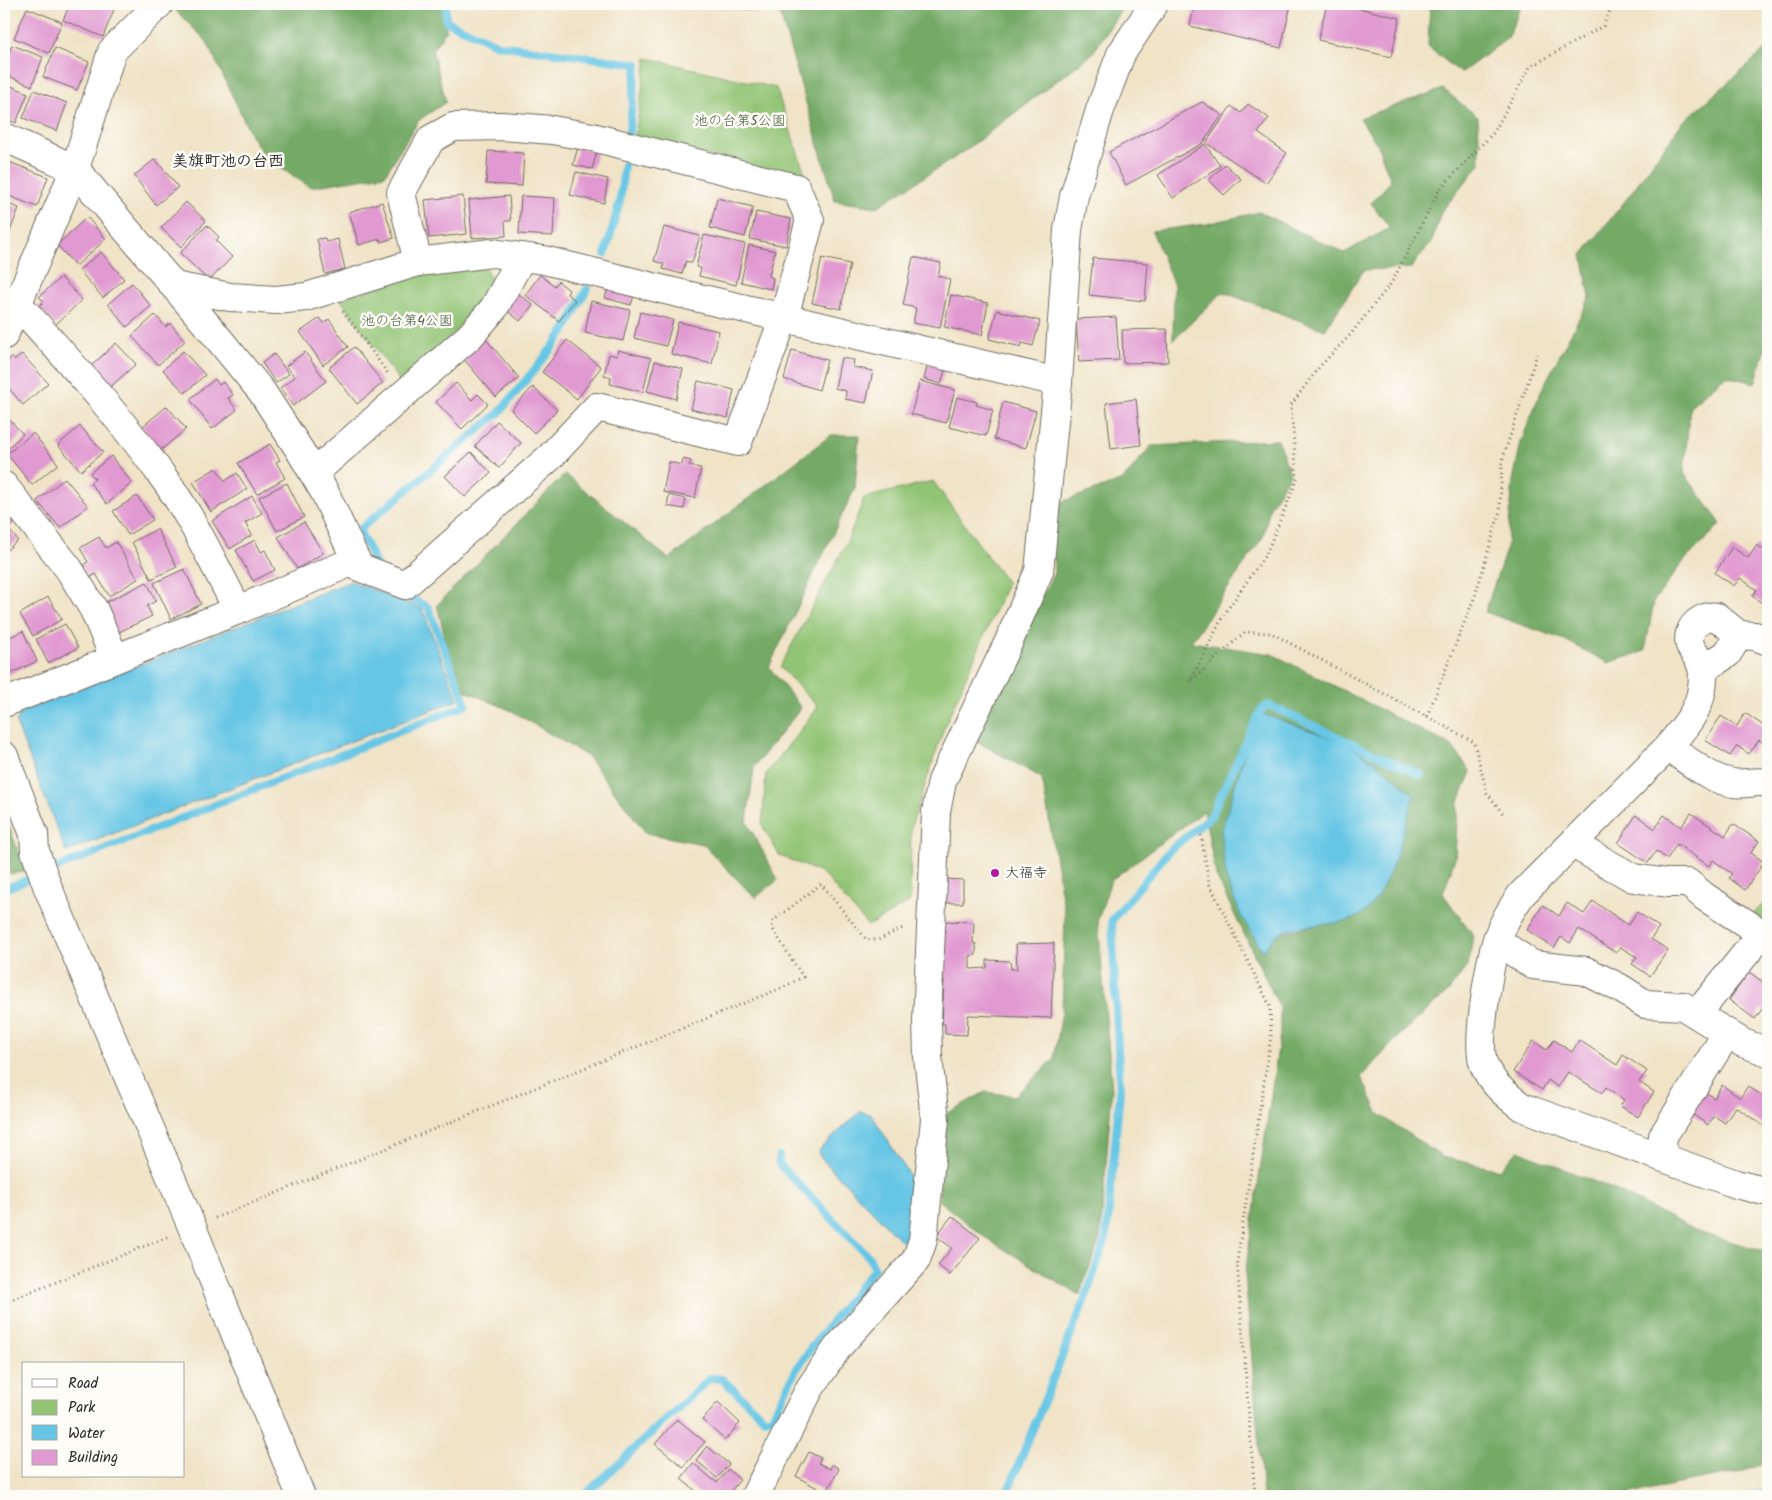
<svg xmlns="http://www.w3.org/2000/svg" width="1772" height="1500" viewBox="0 0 1772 1500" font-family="Kalam,'Klee One',sans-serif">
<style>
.green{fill:#92c474;stroke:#5e7850}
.forest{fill:#75aa66;stroke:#506a48;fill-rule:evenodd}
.water{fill:#66c6e5;stroke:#487888}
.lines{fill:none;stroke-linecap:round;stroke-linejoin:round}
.stream{stroke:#66c6e5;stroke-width:8}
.building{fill:#e19ad1}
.minor-casing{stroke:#706b61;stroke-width:30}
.path{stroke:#706b61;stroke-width:3;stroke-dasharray:1 4;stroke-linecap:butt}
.minor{stroke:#fff;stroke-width:28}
.poi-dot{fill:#b5179e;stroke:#fdfcf7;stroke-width:2}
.labels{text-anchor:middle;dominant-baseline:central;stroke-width:5;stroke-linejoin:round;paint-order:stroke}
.park-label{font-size:14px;fill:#4f6145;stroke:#fdfcf7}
.poi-label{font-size:14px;fill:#2b2b2b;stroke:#fdfcf7;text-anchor:start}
.quarter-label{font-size:16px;font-weight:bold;fill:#2b2b2b;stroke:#fdfcf7}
</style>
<rect width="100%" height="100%" fill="#fdfcf7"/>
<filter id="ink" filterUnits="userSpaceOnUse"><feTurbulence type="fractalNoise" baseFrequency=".02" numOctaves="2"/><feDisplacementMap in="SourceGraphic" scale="10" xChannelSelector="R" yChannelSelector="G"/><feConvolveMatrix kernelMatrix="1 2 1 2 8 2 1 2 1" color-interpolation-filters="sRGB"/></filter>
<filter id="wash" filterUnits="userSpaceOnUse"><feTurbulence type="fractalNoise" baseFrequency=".0096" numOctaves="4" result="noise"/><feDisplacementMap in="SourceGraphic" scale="20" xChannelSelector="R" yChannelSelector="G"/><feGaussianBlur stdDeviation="1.12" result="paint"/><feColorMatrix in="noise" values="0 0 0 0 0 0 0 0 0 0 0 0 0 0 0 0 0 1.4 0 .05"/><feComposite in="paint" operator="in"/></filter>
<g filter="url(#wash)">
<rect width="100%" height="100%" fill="#f0e3c6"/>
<g class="green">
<path d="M 647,58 L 776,88 L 807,180 L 635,137 Z"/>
<path d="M 484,265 L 494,286 L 453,334 L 401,383 L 340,299 L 428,271 Z"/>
<path d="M 933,481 L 1007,583 L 944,728 L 911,827 L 910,902 L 868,926 L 823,874 L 779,855 L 762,825 L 766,774 L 818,707 L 780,667 L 847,542 L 864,498 Z"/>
<path d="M 1768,900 L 1768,929 L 1748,918 Z"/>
</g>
<g class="forest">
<path d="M 182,4 L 444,4 L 446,31 L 432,50 L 446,102 L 419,120 L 385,175 L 310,187 L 267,159 L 252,137 L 207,42 L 176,11 Z"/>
<path d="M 697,4 L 1125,4 L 1092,54 L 962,153 L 877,207 L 835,201 L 780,14 Z"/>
<path d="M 1430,4 L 1522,4 L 1508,38 L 1461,73 L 1428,47 Z"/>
<path d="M 1765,50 L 1768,50 L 1768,342 L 1755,383 L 1726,376 L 1690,406 L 1684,473 L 1721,524 L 1684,561 L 1654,601 L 1645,651 L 1608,663 L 1565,640 L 1485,612 L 1507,547 L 1513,481 L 1521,442 L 1541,391 L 1590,297 L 1582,255 L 1625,201 L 1682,123 Z"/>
<path d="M 1443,89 L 1478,117 L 1480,164 L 1441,212 L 1432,241 L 1411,268 L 1364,270 L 1325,330 L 1223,292 L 1173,340 L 1174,285 L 1152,231 L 1207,224 L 1259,212 L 1344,253 L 1390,228 L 1371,203 L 1391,181 L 1378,146 L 1360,118 Z"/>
<path d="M 831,435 L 859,435 L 855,488 L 769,667 L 801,708 L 754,767 L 747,822 L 778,880 L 755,898 L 703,844 L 646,833 L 587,756 L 512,711 L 457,687 L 437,605 L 565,474 L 669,559 Z"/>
<path d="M 1278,440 L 1290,474 L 1270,507 L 1263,537 L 1191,642 L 1272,654 L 1452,746 L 1471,772 L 1458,803 L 1455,858 L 1443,894 L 1474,936 L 1467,966 L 1449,991 L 1399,1036 L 1361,1077 L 1379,1114 L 1442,1157 L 1500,1170 L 1518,1150 L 1617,1191 L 1701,1233 L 1768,1252 L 1768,1461 L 1736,1473 L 1646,1490 L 1627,1496 L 1263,1496 L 1245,1274 L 1280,1034 L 1280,1008 L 1216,876 L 1204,811 L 1111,880 L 1098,920 L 1112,1090 L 1100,1239 L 1079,1295 L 986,1238 L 939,1201 L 944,1115 L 985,1092 L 1015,1096 L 1054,1059 L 1062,1012 L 1065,915 L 1042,778 L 969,737 L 1054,573 L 1053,505 L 1123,480 L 1151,446 ZM 1257,712 L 1346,743 L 1346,921 L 1315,925 L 1278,934 Z"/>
<path d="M 4,815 L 27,872 L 4,874 Z"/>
</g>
<g class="water">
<path d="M 351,581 L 422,609 L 458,700 L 66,852 L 16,723 L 21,712 Z"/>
<path d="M 1257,712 L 1346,743 L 1382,767 L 1414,795 C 1403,830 1392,885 1366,911 C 1347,929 1300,921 1278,934 C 1272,938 1267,947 1263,951 L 1241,916 L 1226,878 L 1221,833 Z"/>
<path d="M 860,1112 L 871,1114 L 915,1184 L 912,1235 L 906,1240 L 901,1241 L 820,1157 L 819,1152 L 821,1148 Z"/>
</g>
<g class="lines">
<g class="stream">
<path d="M 446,4 L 446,21 L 498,45 L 637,64 L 629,132"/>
<path d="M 605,254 L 620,201 L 624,165"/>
<path d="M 377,566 L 359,530 L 500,412 L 548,353 L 565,330 L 587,289"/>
<path d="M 4,889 L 466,705 L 428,607 L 401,594"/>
<path d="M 312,1484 L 316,1496"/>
<path d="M 584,1496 L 710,1378 L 722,1379 L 765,1419 L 772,1417 L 796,1370 L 811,1348 L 874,1269 L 870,1258 L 779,1164 L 779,1156"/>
<path d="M 1006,1496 L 1087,1294 L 1106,1238 L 1120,1092 L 1112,920 L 1169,851 L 1211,816 L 1261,710 L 1268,705 L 1421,775"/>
<path d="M 1751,1496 L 1768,1491"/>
</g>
</g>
<g id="blocks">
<g class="building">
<path d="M 70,4 L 106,4 L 115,7 L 103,37 L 63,20 Z"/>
<path d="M 1195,4 L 1291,4 L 1281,48 L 1190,26 Z"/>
<path d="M 1327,4 L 1341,4 L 1400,18 L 1391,57 L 1318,40 Z"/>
<path d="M 27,8 L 62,22 L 49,53 L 14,38 Z"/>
<path d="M 12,45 L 43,57 L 32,86 L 4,74 L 4,65 Z"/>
<path d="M 55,48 L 89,62 L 77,90 L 43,77 Z"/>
<path d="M 4,83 L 28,93 L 16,123 L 4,118 Z"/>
<path d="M 34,90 L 67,103 L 57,131 L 23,118 Z"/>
<path d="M 1202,102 L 1222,115 L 1203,143 L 1126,185 L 1109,152 Z"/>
<path d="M 1248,104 L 1269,118 L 1258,133 L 1287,153 L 1266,183 L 1206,143 L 1231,106 L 1241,113 Z"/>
<path d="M 1205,144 L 1220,166 L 1173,198 L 1158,175 Z"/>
<path d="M 578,147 L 597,152 L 592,169 L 573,165 Z"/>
<path d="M 488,151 L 524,153 L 522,186 L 486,184 Z"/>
<path d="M 155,159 L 178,187 L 156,205 L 134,176 Z"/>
<path d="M 9,162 L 48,177 L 37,207 L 4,194 L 4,176 Z"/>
<path d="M 1225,164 L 1241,179 L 1224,195 L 1209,180 Z"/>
<path d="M 576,172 L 608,179 L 604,203 L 570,195 Z"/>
<path d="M 463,196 L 467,234 L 429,238 L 425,200 Z"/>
<path d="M 509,196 L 511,221 L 505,221 L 506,236 L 472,238 L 469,200 Z"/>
<path d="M 521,196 L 555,198 L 553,236 L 519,234 Z"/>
<path d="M 717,198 L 753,207 L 745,237 L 710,228 Z"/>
<path d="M 4,202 L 19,208 L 4,247 Z"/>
<path d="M 186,202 L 206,221 L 181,247 L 161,228 Z"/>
<path d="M 382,202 L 394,238 L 381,242 L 380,239 L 359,245 L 349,212 Z"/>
<path d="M 756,212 L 791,219 L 786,246 L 750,239 Z"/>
<path d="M 87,217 L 106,239 L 76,266 L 57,245 Z"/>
<path d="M 207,225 L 219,237 L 216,241 L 232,257 L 209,281 L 180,253 Z"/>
<path d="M 664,227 L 700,236 L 692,263 L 686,261 L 682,274 L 663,269 L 664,264 L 654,261 Z"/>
<path d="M 704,235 L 745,244 L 736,285 L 699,276 L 701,268 L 696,267 Z"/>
<path d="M 325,238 L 326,242 L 338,239 L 345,269 L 325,274 L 317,239 Z"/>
<path d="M 749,245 L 775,251 L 769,276 L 773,278 L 771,289 L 741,282 Z"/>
<path d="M 101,252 L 124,279 L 103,298 L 79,270 Z"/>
<path d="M 913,257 L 941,263 L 938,276 L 950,279 L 940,328 L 913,323 L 916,308 L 903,305 Z"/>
<path d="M 822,258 L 850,264 L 841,309 L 812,303 Z"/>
<path d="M 1093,258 L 1148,263 L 1145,301 L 1089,295 Z"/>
<path d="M 540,275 L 555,286 L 558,281 L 569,290 L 567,294 L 575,300 L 559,321 L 525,295 Z"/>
<path d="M 61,277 L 82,300 L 55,325 L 38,307 L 44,301 L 39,297 Z"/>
<path d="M 610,282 L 636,289 L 631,305 L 605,298 Z"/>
<path d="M 132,283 L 151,306 L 127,327 L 108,304 Z"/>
<path d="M 516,292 L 533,305 L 520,321 L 504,308 Z"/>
<path d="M 951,295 L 988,303 L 982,335 L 944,327 Z"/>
<path d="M 591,301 L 630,310 L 623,341 L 585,333 Z"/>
<path d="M 997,310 L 1040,321 L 1033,346 L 1022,343 L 1021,347 L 989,339 Z"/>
<path d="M 640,312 L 673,320 L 666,346 L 634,338 Z"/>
<path d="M 155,315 L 166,327 L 170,323 L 185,341 L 158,365 L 132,336 Z"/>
<path d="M 1116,317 L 1119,360 L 1079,362 L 1076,319 Z"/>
<path d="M 320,318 L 324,323 L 329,319 L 348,347 L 323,365 L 300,332 Z"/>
<path d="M 678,322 L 719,331 L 712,364 L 671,354 Z"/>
<path d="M 1167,329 L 1168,362 L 1123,363 L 1122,330 Z"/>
<path d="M 485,338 L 519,378 L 496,397 L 462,357 Z"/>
<path d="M 567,340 L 601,367 L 577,399 L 542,372 Z"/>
<path d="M 116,343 L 136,364 L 109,388 L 90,367 Z"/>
<path d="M 354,347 L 383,383 L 357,404 L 329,368 Z"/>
<path d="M 618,350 L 651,358 L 643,392 L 610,384 L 611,377 L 604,375 L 609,354 L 617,356 Z"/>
<path d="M 792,350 L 827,360 L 819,390 L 784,379 Z"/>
<path d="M 183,351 L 205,375 L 185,393 L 163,370 Z"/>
<path d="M 305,352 L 326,381 L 293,406 L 280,388 L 295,377 L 286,366 Z"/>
<path d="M 22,354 L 48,383 L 23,405 L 4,383 L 4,365 L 12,357 L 15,360 Z"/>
<path d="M 274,354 L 289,374 L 276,383 L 262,363 Z"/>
<path d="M 841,358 L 854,360 L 853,367 L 873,371 L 866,403 L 845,399 L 846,391 L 835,388 Z"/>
<path d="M 655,361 L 683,369 L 676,399 L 647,391 Z"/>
<path d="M 928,363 L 946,367 L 941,384 L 924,379 Z"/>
<path d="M 215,379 L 219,385 L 223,382 L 233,395 L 228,398 L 237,410 L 212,429 L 190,399 Z"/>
<path d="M 698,381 L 734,390 L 728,418 L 691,409 Z"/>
<path d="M 920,381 L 955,390 L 946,423 L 911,414 Z"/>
<path d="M 456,383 L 472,400 L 478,394 L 488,404 L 462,429 L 436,402 Z"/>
<path d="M 533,387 L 557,410 L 534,433 L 511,410 Z"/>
<path d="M 957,397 L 977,402 L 976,405 L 993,410 L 986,436 L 949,427 Z"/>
<path d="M 1136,399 L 1141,445 L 1111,449 L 1106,403 Z"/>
<path d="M 1003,402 L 1036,411 L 1026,448 L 994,439 Z"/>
<path d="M 167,406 L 186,429 L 161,450 L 142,427 Z"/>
<path d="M 4,414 L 23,434 L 4,452 Z"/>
<path d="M 497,421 L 521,443 L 499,468 L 475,446 Z"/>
<path d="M 80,426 L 103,452 L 81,471 L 58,445 Z"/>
<path d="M 33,433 L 58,464 L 32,485 L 7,454 Z"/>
<path d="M 270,444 L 280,460 L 276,462 L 285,478 L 257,494 L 238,463 Z"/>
<path d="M 471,452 L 491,473 L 465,497 L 445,476 Z"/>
<path d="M 111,456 L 132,483 L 107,504 L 90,483 L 95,479 L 90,473 Z"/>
<path d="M 683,459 L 691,461 L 689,466 L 701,468 L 695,498 L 663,492 L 669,462 L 682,465 Z"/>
<path d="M 216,468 L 225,481 L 237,473 L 247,489 L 211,512 L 193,482 Z"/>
<path d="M 65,478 L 88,506 L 60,528 L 37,501 Z"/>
<path d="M 287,483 L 304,517 L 277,531 L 259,497 Z"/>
<path d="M 669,495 L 686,499 L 684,509 L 667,506 Z"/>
<path d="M 137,496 L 153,520 L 128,535 L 113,511 Z"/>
<path d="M 252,496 L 262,513 L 245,523 L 252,535 L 230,549 L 212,521 Z"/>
<path d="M 4,503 L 19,519 L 6,530 L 4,528 Z"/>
<path d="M 304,522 L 323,553 L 297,569 L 278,537 Z"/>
<path d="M 157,529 L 177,567 L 151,579 L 132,542 Z"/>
<path d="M 9,530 L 18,540 L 4,553 L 4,532 Z"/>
<path d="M 99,537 L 106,548 L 116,542 L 138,579 L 109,596 L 96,574 L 89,578 L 81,566 L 88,562 L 80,548 Z"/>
<path d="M 255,540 L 261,552 L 265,550 L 275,570 L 253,581 L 236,550 Z"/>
<path d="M 1757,545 L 1768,553 L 1768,607 L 1752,596 L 1757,590 L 1740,578 L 1734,586 L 1715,573 L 1732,547 L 1748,558 Z"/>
<path d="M 184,569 L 201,604 L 171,619 L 154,583 Z"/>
<path d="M 147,582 L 156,601 L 147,606 L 152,616 L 115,634 L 100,605 Z"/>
<path d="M 48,597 L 62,619 L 33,636 L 20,614 Z"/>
<path d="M 65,624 L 78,648 L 48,663 L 36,639 Z"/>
<path d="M 23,631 L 37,661 L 4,677 L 4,640 Z"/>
<path d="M 1745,713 L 1764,726 L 1768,719 L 1768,746 L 1759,740 L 1749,754 L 1737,746 L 1730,756 L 1705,740 L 1721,716 L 1737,726 Z"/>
<path d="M 1691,813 L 1725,836 L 1733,824 L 1759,841 L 1751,853 L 1764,862 L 1745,890 L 1729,878 L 1732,874 L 1713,860 L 1709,866 L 1677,844 L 1667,859 L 1656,851 L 1648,863 L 1618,843 L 1636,815 L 1655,829 L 1664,815 L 1681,827 Z"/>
<path d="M 945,879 L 963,880 L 963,903 L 945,903 Z"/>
<path d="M 1593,901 L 1628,925 L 1637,912 L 1659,927 L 1651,939 L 1668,950 L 1650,976 L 1632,964 L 1637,957 L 1620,947 L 1616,953 L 1579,929 L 1570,943 L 1561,937 L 1554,948 L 1527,930 L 1543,905 L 1559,916 L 1567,903 L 1584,914 Z"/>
<path d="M 943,921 L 974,922 L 973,943 L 976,944 L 976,955 L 970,956 L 970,969 L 987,968 L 987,960 L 1010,961 L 1011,969 L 1017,969 L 1016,944 L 1054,943 L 1051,1018 L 968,1015 L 967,1035 L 945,1034 L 945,1024 L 942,1024 L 944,980 L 941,980 Z"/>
<path d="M 1749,972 L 1763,982 L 1768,975 L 1768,1014 L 1762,1009 L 1755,1019 L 1729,1000 Z"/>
<path d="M 1554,1040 L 1572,1052 L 1579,1040 L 1617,1065 L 1623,1055 L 1647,1071 L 1639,1082 L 1654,1092 L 1638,1117 L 1620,1106 L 1624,1100 L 1606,1087 L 1602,1093 L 1568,1072 L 1558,1087 L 1548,1080 L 1542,1090 L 1513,1072 L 1533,1041 L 1547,1050 Z"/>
<path d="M 1722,1085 L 1740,1098 L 1748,1086 L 1768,1100 L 1768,1129 L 1736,1107 L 1725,1123 L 1714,1116 L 1708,1125 L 1688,1111 L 1703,1090 L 1714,1098 Z"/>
<path d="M 952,1216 L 980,1238 L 950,1275 L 938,1265 L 952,1248 L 936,1236 Z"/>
<path d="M 718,1402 L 740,1423 L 725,1440 L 702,1420 Z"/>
<path d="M 677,1419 L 705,1442 L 683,1467 L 655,1444 Z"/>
<path d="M 707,1446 L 729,1464 L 717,1478 L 696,1460 Z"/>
<path d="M 809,1452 L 821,1458 L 818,1463 L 830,1469 L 832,1464 L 839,1469 L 826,1493 L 796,1476 Z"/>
<path d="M 693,1463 L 717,1483 L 728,1469 L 740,1480 L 730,1492 L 734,1495 L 702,1496 L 681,1479 Z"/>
</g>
</g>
</g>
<g filter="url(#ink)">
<use href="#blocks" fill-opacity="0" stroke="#706b61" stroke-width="1"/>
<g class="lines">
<g class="minor-casing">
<g id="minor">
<path d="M 4,137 L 75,169 L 213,332 L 262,392 L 299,449 L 325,493 L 359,567 L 405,585 L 550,457 L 597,407 L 738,442 L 784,317 L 810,220 L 796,188 L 592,137 L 552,130 L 502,126 L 453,127 L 431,139 L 401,193 L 418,262"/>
<path d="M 174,286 L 230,297 L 276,300 L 306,297 L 418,262 L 492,253 L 544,260 L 665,290 L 1058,382"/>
<path d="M 17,303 C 69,361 122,419 168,484 C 195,523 216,568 238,610"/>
<path d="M 4,335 L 75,169 L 112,51 L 159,4"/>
<path d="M 314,473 L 470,336 L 494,308 L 522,257"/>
<path d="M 4,486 L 69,569 L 94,610 L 115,659"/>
<path d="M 1739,635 L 1755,636 L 1768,641"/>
<path d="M 1703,673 L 1708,666 L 1727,654 L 1739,635 L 1717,617 C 1702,614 1685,628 1690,645 C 1692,652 1699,657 1701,665 C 1704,672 1703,680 1702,688 C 1699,712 1683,729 1668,747 L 1521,895 C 1511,909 1503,923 1497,939 C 1490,962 1475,1044 1484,1065 C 1491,1083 1506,1095 1522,1107 L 1736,1184 L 1768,1192"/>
<path d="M 4,703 L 238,610 L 356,560"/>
<path d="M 1668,747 C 1688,760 1710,780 1733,783 C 1745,785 1756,780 1768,783"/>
<path d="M 4,756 L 34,834 L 35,851 L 48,888 L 192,1227 L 301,1496"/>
<path d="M 1573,844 L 1633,878 L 1668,883 L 1688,883 L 1705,897 L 1766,936"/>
<path d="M 1497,941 L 1533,965 L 1586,971 L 1620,988 L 1645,1004 L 1683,1006 L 1743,1043 L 1768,1052"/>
<path d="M 1697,1014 L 1756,941 L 1768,936"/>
<path d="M 1661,1156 L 1663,1136 L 1727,1033"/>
<path d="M 755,1496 L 810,1388 L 838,1347 L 916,1260 L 923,1240 L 935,1119 L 928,1057 L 927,1021 L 936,812 L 942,781 L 1009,641 L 1039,571 L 1058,382 L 1068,230 L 1074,196 L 1100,110 L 1121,54 L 1154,4"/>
</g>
</g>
<g class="path">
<path d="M 343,311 L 389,375"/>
<path d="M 1192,680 L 1245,632 L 1271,633 L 1474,742 L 1487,793 L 1504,815"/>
<path d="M 1190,682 L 1223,616 L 1266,554 L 1297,480 L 1291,405 L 1320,366 L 1350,335 L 1392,282 L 1440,189 L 1494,132 L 1530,67 L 1603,26 L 1613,4"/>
<path d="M 1427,716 L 1475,596 L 1500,511 L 1502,461 L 1537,354"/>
<path d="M 1201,835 L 1209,883 L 1270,1006 L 1271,1036 L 1237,1262 L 1255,1496"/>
<path d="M 215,1218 L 784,987 L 803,977 L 772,928 L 773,921 L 821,884 L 866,939 L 878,940 L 905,927"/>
<path d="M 4,1303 L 170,1236"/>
</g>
<use href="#minor" class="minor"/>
</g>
</g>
<circle class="poi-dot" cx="995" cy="873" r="5"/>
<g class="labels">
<g class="park-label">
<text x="740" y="121">池の台第5公園</text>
<text x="407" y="321">池の台第4公園</text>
</g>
<g class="poi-label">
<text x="1005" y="873">大福寺</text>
</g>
<g class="quarter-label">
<text x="228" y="161">美旗町池の台西</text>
</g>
</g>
<rect width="1772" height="1500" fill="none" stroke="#fdfcf7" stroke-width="20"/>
<rect x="22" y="1362" width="162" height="115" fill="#fdfcf7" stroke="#a9a8a5"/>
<rect x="32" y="1379" width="25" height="8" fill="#ffffff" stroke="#a9a8a5"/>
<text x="68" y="1388" font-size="15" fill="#2b2b2b">Road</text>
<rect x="32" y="1400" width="25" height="15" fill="#92c474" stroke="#a9a8a5"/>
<text x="68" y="1412" font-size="15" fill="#2b2b2b">Park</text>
<rect x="32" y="1425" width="25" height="15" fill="#66c6e5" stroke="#a9a8a5"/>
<text x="68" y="1438" font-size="15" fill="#2b2b2b">Water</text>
<rect x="32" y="1450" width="25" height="15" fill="#e19ad1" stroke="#a9a8a5"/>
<text x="68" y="1462" font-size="15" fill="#2b2b2b">Building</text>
</svg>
